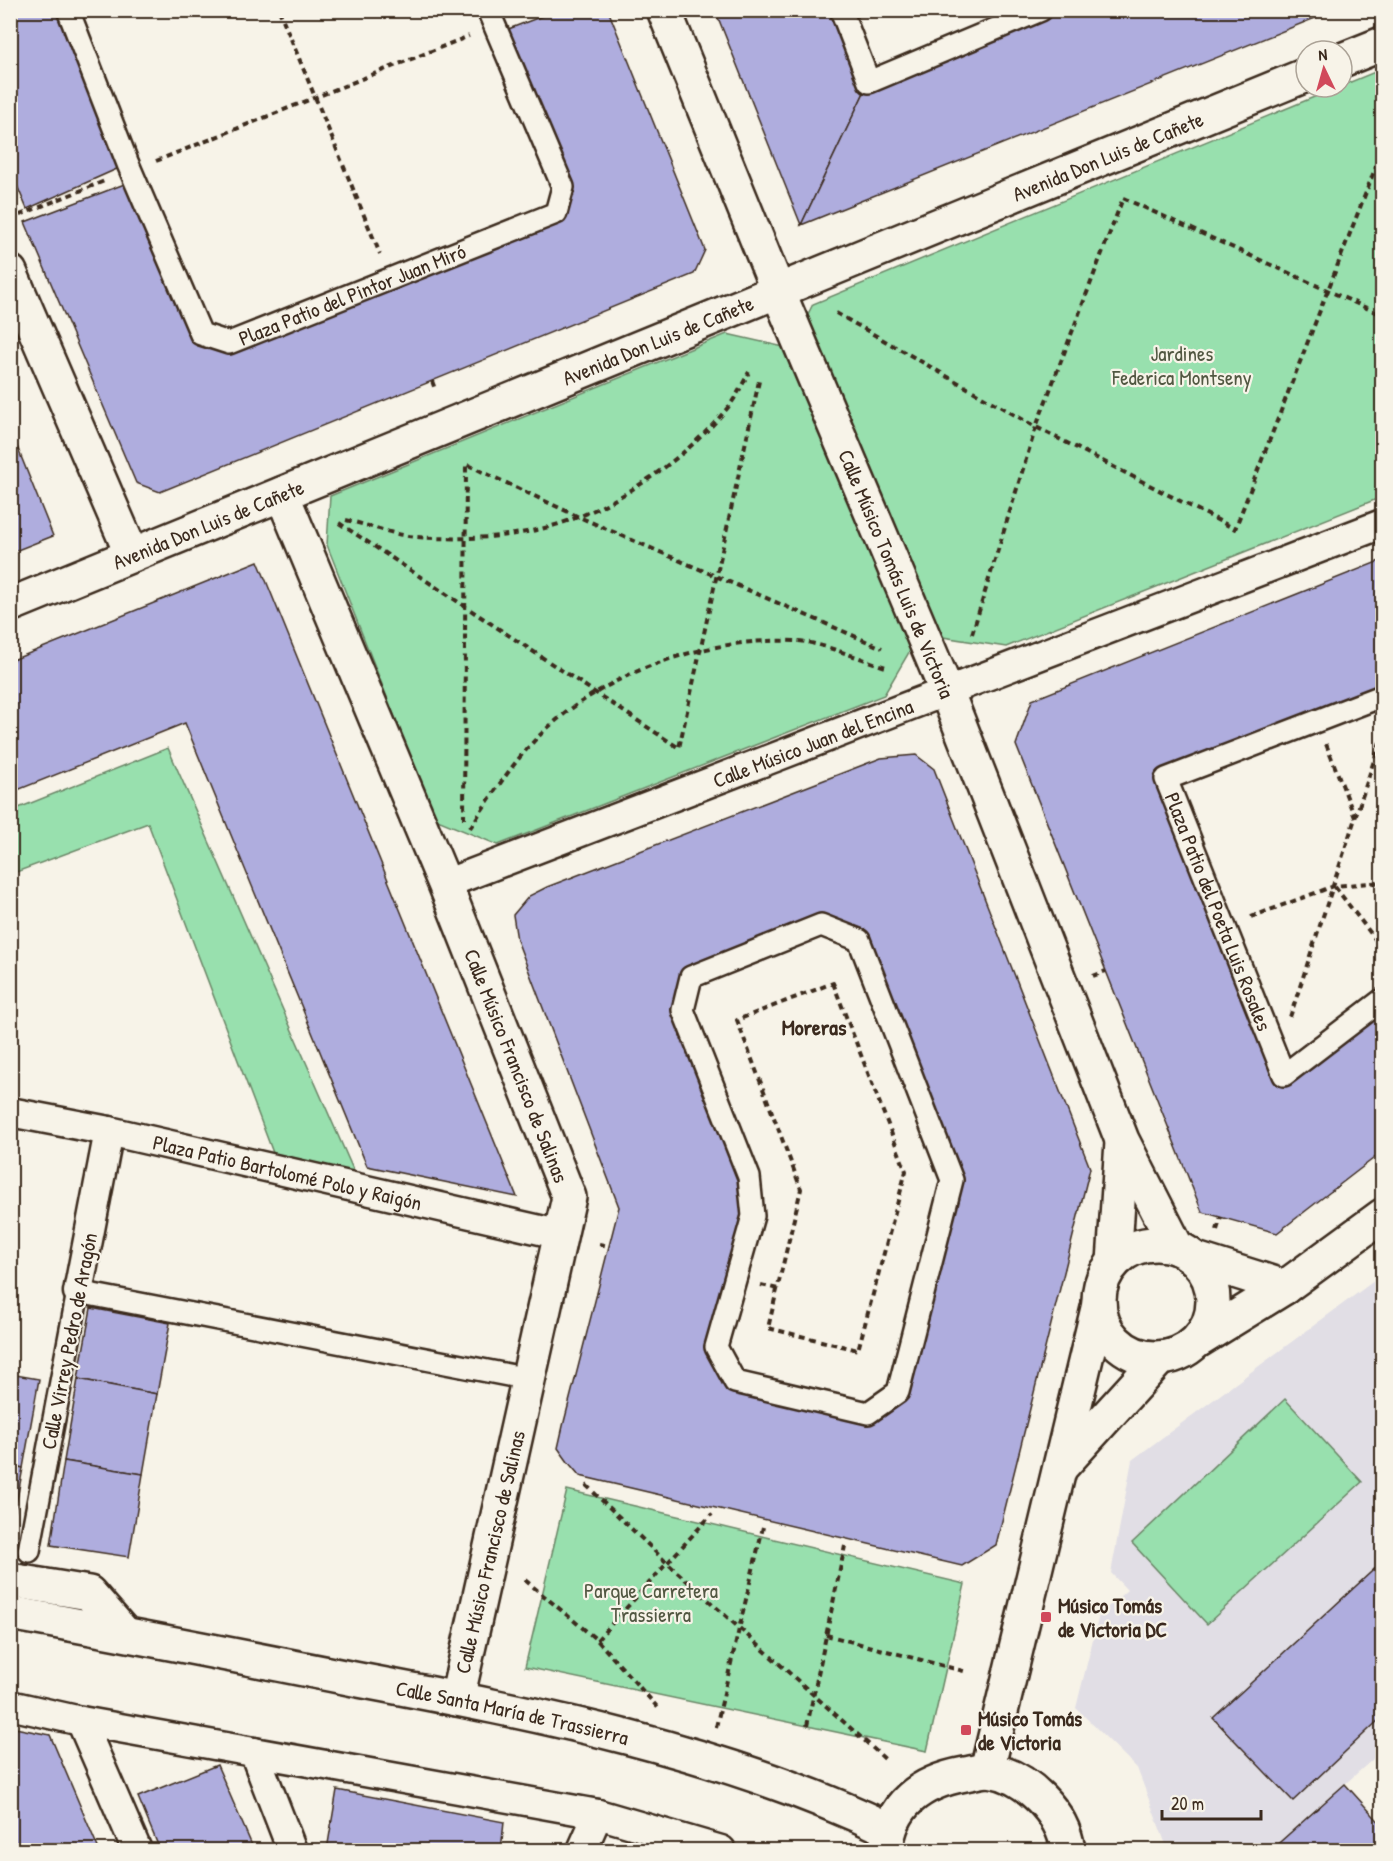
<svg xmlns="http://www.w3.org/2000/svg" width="1393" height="1861" viewBox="0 0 1393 1861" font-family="'Patrick Hand',sans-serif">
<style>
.built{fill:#e1dee5}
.green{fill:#98e0ae;stroke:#6a8566;stroke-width:1.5}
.building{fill:#afadde;stroke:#3b2a1e;stroke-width:1.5;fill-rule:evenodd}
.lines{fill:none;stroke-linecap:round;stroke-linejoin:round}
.pedestrian-casing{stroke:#3b2a1e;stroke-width:26}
.minor-casing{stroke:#3b2a1e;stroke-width:33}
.tertiary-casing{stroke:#3b2a1e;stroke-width:38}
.secondary-casing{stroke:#3b2a1e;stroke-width:38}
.primary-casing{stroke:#3b2a1e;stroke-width:38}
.path{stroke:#3b2a1e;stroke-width:4;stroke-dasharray:6 4.5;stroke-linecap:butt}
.pedestrian{stroke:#f7f3e8;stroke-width:21}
.minor{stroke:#f7f3e8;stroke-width:28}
.tertiary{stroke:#f7f3e8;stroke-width:33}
.secondary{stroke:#f7f3e8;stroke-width:33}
.primary{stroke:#f7f3e8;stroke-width:33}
.poi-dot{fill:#d1495b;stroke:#f7f3e8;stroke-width:2}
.labels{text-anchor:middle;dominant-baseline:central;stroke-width:4.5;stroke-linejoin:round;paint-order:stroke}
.street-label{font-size:21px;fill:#3b2a1e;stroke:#f7f3e8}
.park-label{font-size:21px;fill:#525842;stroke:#f7f3e8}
.poi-label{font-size:21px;font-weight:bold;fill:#3b2a1e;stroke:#f7f3e8;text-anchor:start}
.neighbourhood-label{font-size:22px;font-weight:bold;fill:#3b2a1e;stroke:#f7f3e8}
</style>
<rect width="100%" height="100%" fill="#f7f3e8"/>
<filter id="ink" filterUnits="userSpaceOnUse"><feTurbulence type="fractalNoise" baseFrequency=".0167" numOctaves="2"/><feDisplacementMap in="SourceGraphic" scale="12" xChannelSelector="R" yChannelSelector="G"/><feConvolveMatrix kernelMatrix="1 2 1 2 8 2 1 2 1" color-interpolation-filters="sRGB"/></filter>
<g filter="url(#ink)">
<path class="built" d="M 1382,1275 L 1382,1751 L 1271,1850 L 1168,1850 L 1137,1768 L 1076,1708 L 1099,1615 L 1127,1590 L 1111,1573 L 1132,1460 Z"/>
<g class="green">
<path d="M 1382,69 L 1382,497 L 1006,647 L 943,637 L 806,318 L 813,304 Z"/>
<path d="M 727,334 L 788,348 L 911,649 L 884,695 L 498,845 L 435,819 L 327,545 L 330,496 Z"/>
<path d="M 168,748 L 355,1174 L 275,1158 L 148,823 L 11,874 L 11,811 Z"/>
<path d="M 1285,1399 L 1362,1482 L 1207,1624 L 1132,1543 Z"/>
<path d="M 567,1490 L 965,1584 L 927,1751 L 525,1667 Z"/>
</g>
<g class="building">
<path d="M 10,10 L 68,10 L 128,164 L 27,209 L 10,169 Z"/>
<path d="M 558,10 L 608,10 L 705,250 L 694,274 L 160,492 L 136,483 L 25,222 L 135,180 L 201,334 L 229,343 L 556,213 L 563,187 L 498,33 Z"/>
<path d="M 715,10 L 841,10 L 869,82 L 801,225 Z"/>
<path d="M 1041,10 L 1335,10 L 801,225 L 869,82 Z"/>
<path d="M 10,429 L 53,536 L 10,553 Z"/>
<path d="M 1382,560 L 1382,696 L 1166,779 L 1284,1075 L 1382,1000 L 1382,1152 L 1277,1233 L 1202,1212 L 1016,745 L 1032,700 Z"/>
<path d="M 258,561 L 517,1197 L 367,1166 L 185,723 L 10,793 L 10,661 Z"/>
<path d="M 916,755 L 934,769 L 1090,1168 L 996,1545 L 962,1566 L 580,1476 L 568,1462 L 558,1448 L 563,1426 L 619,1207 L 517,940 L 513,915 L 529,896 L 547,887 L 881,758 ZM 821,925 L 859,940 L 952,1180 L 898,1392 L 868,1413 L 735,1382 L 716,1347 L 753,1216 L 683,1010 L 691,977 Z"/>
<path d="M 91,1308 L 170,1323 L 157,1394 L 78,1379 Z"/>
<path d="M 10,1374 L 39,1379 L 23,1468 L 10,1465 Z"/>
<path d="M 78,1379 L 157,1394 L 143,1474 L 64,1461 Z"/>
<path d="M 64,1461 L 143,1474 L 129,1557 L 51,1545 Z"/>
<path d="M 10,1465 L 23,1468 L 11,1530 L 10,1530 Z"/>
<path d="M 1382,1562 L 1382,1717 L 1293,1801 L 1213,1718 Z"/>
<path d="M 10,1727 L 50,1735 L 99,1850 L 10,1850 Z"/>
<path d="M 217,1765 L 254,1850 L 160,1850 L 138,1797 Z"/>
<path d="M 1345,1784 L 1382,1825 L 1382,1850 L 1271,1850 Z"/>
<path d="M 337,1790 L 504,1822 L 501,1850 L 327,1850 Z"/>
</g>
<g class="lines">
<g class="pedestrian-casing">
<g id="pedestrian">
<path id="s1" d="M 68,10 L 128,164 L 201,334 L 229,343 L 556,213 L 563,187 L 488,10"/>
<path d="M 841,10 L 869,82 L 1041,10"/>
<path id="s2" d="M 1382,696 L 1166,779 L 1284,1075 L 1382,1000"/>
<path d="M 821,925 L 859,940 L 952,1180 L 898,1392 L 868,1413 L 735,1382 L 716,1347 L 753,1216 L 749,1177 L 683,1010 L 691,977 Z"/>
<path d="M 29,1551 L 78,1292 L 529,1379"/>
</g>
</g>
<g class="minor-casing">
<g id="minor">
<path id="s3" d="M 445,884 L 1382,524"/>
<path id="s4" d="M 10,1112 L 109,1131 L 562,1235"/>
<path d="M 78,1292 L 109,1131"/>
<path d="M 10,1705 L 81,1721 L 598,1814 L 721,1850"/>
<path d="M 81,1721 L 137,1850"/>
<path d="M 254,1752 L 292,1850"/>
<path d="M 582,1850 L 598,1814"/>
</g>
</g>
<g class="tertiary-casing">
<g id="tertiary">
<path d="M 1342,60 L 1382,44"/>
<path d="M 10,272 L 132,555"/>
<path id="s5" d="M 282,494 L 445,884 L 569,1197 L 457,1699"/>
<path id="s6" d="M 10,605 L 1306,75"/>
<path d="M 1196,1259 L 1285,1287"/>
<path d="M 1199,1340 L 1285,1287 L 1382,1216"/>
</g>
</g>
<g class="secondary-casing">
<g id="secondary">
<path id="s7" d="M 664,10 L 778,291 L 946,690 L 1122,1140 L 1177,1248"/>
<circle cx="1156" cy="1301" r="57"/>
<path d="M 1114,1262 L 1122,1142"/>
<path d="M 1061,1467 L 1160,1358"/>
<path d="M 10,1580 L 89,1593 L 124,1633"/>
<path d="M 987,1770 L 1099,1304"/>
</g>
</g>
<g class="primary-casing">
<g id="primary">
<path id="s8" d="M 10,1613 C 127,1634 243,1657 359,1680 C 539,1714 722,1750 888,1829"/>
<path d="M 886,1850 C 890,1804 921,1782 965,1774 C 972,1773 981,1770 988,1770 C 1026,1775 1063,1813 1068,1850"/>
</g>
</g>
<g class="path">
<path d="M 279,10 L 380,254"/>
<path d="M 518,16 L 532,10"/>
<path d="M 156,161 L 469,36"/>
<path d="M 10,219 L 107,180"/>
<path d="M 836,313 L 1036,427 L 1235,529 L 1382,151"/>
<path d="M 432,381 L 435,389"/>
<path d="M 346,520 C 369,525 393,535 417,537 C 469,541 530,537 578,517 C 631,496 689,454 725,411 C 735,400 742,385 749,372"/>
<path d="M 339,523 L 679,748 L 759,381"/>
<path d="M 972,634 L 1036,427 L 1123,198 L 1382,315"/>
<path d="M 1326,744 L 1356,820"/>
<path d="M 464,819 L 466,464 L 579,517 L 882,648"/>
<path d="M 470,828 C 494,792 519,752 552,724 C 617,668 711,637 797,641 C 819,642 866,661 889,668"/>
<path d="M 1335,887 L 1382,948"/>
<path d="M 1251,917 L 1334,886 L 1382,882"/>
<path d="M 1093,976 L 1106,971"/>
<path d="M 833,983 L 906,1171 L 858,1350 L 768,1328 L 801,1189 L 737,1020 Z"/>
<path d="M 1290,1017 L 1382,736"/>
<path d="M 1217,1230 L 1221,1217"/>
<path d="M 599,1244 L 609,1246"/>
<path d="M 761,1285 L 778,1289"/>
<path d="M 586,1485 L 666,1562 L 886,1760"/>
<path d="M 525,1580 L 597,1640 L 660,1710"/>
<path d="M 826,1635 L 967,1672"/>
<path d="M 597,1640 L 712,1514"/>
<path d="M 807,1726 L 845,1546"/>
<path d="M 716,1727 L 763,1527"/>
</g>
<use href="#pedestrian" class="pedestrian"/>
<use href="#minor" class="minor"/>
<use href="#tertiary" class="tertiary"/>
<use href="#secondary" class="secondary"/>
<use href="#primary" class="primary"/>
</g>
</g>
<g class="poi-dot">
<rect x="1040" y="1611" width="12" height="12" rx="3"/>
<rect x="960" y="1724" width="12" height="12" rx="3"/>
</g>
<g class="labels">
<g class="street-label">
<text stroke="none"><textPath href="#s6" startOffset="1186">Avenida Don Luis de Cañete</textPath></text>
<text stroke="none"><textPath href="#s1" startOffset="512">Plaza Patio del Pintor Juan Miró</textPath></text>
<text stroke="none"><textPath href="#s6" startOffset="700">Avenida Don Luis de Cañete</textPath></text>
<text stroke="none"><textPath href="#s6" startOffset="214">Avenida Don Luis de Cañete</textPath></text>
<text stroke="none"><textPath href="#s7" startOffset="610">Calle Músico Tomás Luis de Victoria</textPath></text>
<text stroke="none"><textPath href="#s3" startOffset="394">Calle Músico Juan del Encina</textPath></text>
<text stroke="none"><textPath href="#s2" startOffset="374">Plaza Patio del Poeta Luis Rosales</textPath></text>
<text stroke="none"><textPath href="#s5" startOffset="618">Calle Músico Francisco de Salinas</textPath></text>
<text stroke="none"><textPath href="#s4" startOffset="284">Plaza Patio Bartolomé Polo y Raigón</textPath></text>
<text transform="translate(69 1341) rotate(-79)">Calle Virrey Pedro de Aragón</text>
<text transform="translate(490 1552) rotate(-77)">Calle Músico Francisco de Salinas</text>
<text stroke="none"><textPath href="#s8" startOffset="512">Calle Santa María de Trassierra</textPath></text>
</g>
<g class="park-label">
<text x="1182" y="353">Jardines<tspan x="1182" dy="24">Federica Montseny</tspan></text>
<text x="651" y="1590">Parque Carretera<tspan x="651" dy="24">Trassierra</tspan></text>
</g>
<g class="poi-label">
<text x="1058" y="1605">Músico Tomás<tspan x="1058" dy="24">de Victoria DC</tspan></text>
<text x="978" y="1718">Músico Tomás<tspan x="978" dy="24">de Victoria</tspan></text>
</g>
<g class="neighbourhood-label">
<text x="814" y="1027">Moreras</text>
</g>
</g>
<rect width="1393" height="1861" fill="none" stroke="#f7f3e8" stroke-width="36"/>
<rect x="18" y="18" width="1357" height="1825" fill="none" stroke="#3b2a1e" stroke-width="2" filter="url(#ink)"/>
<g transform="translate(1324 69) rotate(355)"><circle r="28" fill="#f7f3e8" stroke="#aca397" stroke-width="1.5"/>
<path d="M0-4.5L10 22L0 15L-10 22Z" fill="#d1495b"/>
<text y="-9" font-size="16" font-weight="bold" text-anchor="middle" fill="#3b2a1e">N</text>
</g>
<path d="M1162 1810v9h99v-9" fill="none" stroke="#3b2a1e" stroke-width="3"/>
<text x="1171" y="1810" font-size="18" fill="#3b2a1e" stroke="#f7f3e8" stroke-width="4.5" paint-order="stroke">20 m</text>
</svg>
